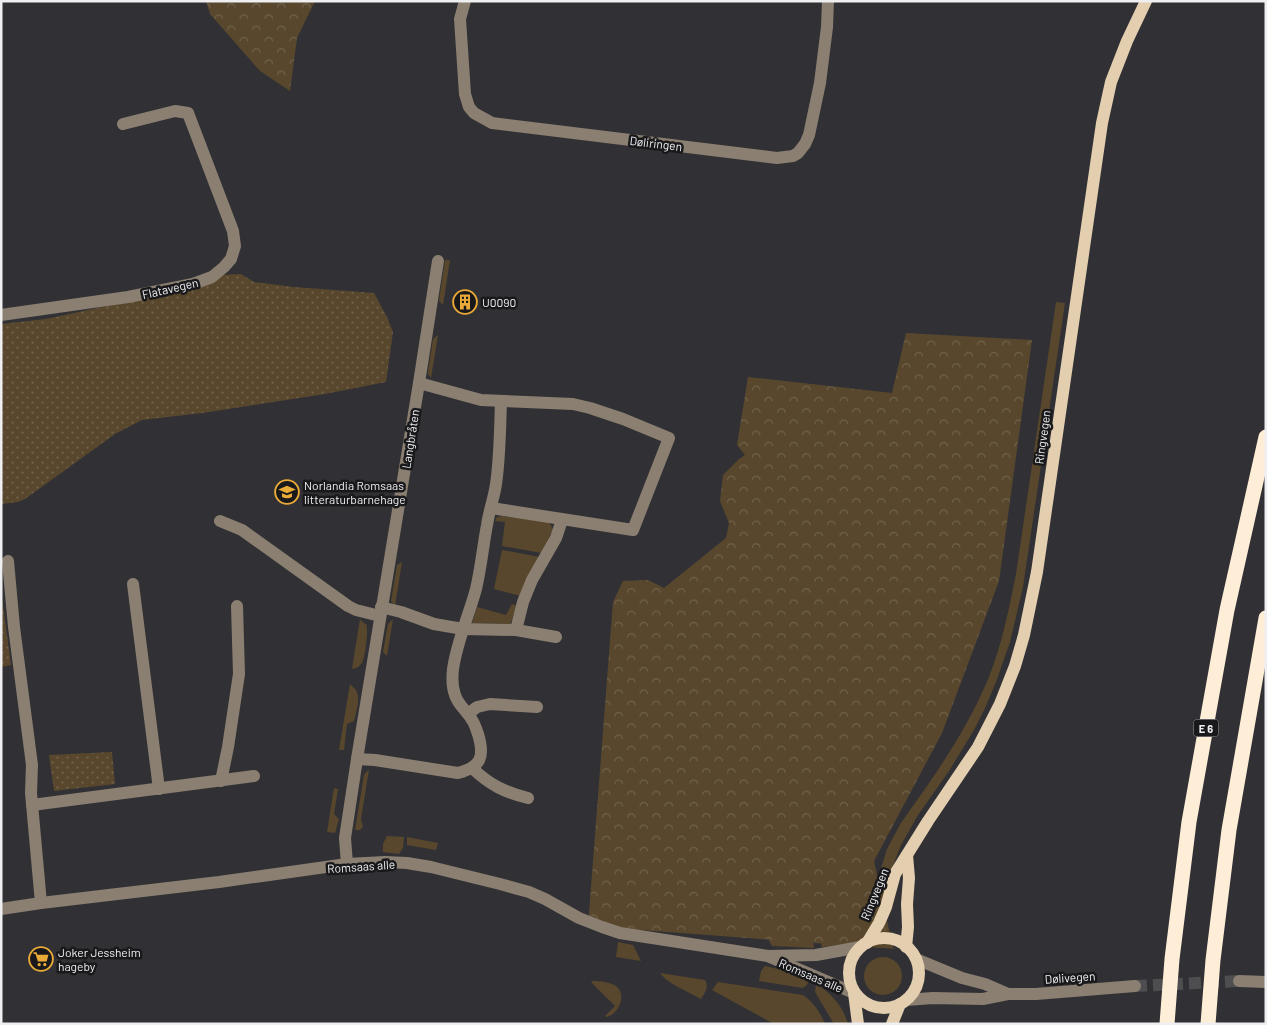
<svg xmlns="http://www.w3.org/2000/svg" width="1267" height="1025" viewBox="0 0 1267 1025" font-family="Barlow,sans-serif">
<style>
.green{fill:#58472c}
.forest{fill:url(#forest-crowns)}
.park{fill:url(#park-dots)}
.lines{fill:none;stroke-linecap:round;stroke-linejoin:round}
.minor-tunnel{stroke:#4e4e51;stroke-width:12;stroke-dasharray:12 6;stroke-linecap:butt}
.minor{stroke:#8a7f71;stroke-width:12}
.major{stroke:#e3ceaf;stroke-width:12}
.highway{stroke:#feeed8;stroke-width:15}
.labels{text-anchor:middle;dominant-baseline:central;stroke-width:5;stroke-linejoin:round;paint-order:stroke}
.shield{fill:#19191b;stroke:#afafb2;stroke-width:1}
.shield-label{font-size:11px;font-weight:bold;fill:#efeff2}
.street-label{font-size:12px;fill:#efeff2;stroke:#19191b}
.poi-label{font-size:12px;fill:#efeff2;stroke:#19191b;text-anchor:start}
</style>
<defs>
<pattern id="forest-crowns" width="20" height="18" patternUnits="userSpaceOnUse" patternTransform="scale(1.25)"><rect width="20" height="18" fill="#58472c"/><path d="M2 6a3 3 0 1 1 6 0M12 15a3 3 0 1 1 6 0" fill="none" stroke="#70624b"/></pattern>
<pattern id="park-dots" width="8" height="8" patternUnits="userSpaceOnUse" patternTransform="scale(1.25)"><rect width="8" height="8" fill="#58472c"/><path d="M2 2h.1M6 6h.1" fill="none" stroke="#70624b" stroke-width="1.8" stroke-linecap="round"/></pattern>
</defs>
<rect width="100%" height="100%" fill="#313135"/>
<g class="green">
<path d="M 445,260 L 450,260 L 443,305 L 439,301 Z"/>
<path d="M 1056,302 L 1065,303 L 1023,587 L 1010,642 L 996,682 L 985,708 L 974,730 L 949,771 L 918,815 L 901,845 L 892,868 L 883,899 L 852,940 L 833,946 L 822,947 L 821,944 L 822,938 L 876,885 L 887,849 L 901,823 C 935,775 966,732 989,677 C 1002,644 1009,609 1016,574 Z"/>
<path d="M 438,335 L 431,378 L 428,374 L 428,372 L 433,339 Z"/>
<path d="M 502,516 L 549,522 L 553,529 L 542,553 L 502,546 L 505,522 L 495,521 L 497,517 Z"/>
<path d="M 502,550 L 540,557 L 521,596 L 494,589 Z"/>
<path d="M 402,562 L 395,606 L 391,601 L 397,565 Z"/>
<path d="M 512,604 L 518,606 L 510,624 L 472,623 L 477,607 L 506,615 Z"/>
<path d="M 360,619 C 360,620 365,624 366,624 C 369,629 365,658 362,663 C 359,667 356,668 352,669 Z"/>
<path d="M 393,619 L 387,656 L 383,652 L 388,624 Z"/>
<path d="M 350,684 C 352,686 354,688 356,690 C 361,698 356,712 354,721 L 347,724 L 344,750 L 339,750 Z"/>
<path d="M 369,769 L 361,819 L 363,827 L 360,830 L 355,830 L 364,775 Z"/>
<path d="M 334,788 L 338,789 L 334,814 L 339,819 L 335,833 L 327,832 Z"/>
<path d="M 387,836 L 404,837 L 403,848 L 399,854 L 383,852 L 383,844 Z"/>
<path d="M 407,837 L 438,843 L 436,850 L 407,845 Z"/>
<path d="M 768,939 L 813,939 L 814,948 L 772,946 Z"/>
<path d="M 618,942 L 633,945 L 641,961 L 616,957 Z"/>
<circle cx="883" cy="976" r="19"/>
<path d="M 765,966 L 782,970 L 809,979 L 807,985 L 803,988 L 759,981 L 761,971 Z"/>
<path d="M 660,973 L 705,980 C 709,988 705,992 701,999 C 689,992 668,984 660,973 Z"/>
<path d="M 593,981 C 600,981 612,982 617,987 C 627,996 618,1014 607,1017 L 605,1016 L 615,1006 L 591,982 Z"/>
<path d="M 718,982 L 803,995 C 814,1003 820,1012 825,1024 L 774,1024 L 712,990 Z"/>
<path d="M 816,984 C 831,993 843,1006 848,1024 L 834,1024 L 815,992 Z"/>
</g>
<g class="forest">
<path d="M 206,1 L 315,1 L 297,38 L 290,91 L 260,71 L 210,14 Z"/>
<path d="M 906,333 L 1032,340 L 999,581 L 942,733 L 874,861 L 893,948 L 896,949 L 588,926 L 613,602 L 623,581 L 648,580 L 664,588 L 726,538 L 729,523 L 720,501 L 723,475 L 739,459 L 745,455 L 737,445 L 748,377 L 892,393 Z"/>
</g>
<g class="park">
<path d="M 241,274 L 254,282 L 294,287 L 374,293 L 387,317 L 393,332 L 386,382 L 325,394 L 202,413 L 142,420 L 115,434 L 25,499 L 18,502 L 1,504 L 1,324 L 46,319 L 209,284 L 221,275 Z"/>
<path d="M 1,590 L 11,665 L 1,667 Z"/>
<path d="M 112,752 L 115,784 L 54,791 L 49,755 Z"/>
</g>
<g class="lines">
<path class="minor-tunnel" d="M 1135,986 L 1239,981"/>
<g class="minor">
<path d="M 465,1 L 460,19 L 465,94 L 469,107 L 474,113 L 492,123 L 777,158 L 793,156 L 798,153 L 805,144 L 809,135 L 820,83 L 827,27 L 828,1"/>
<path d="M 1,315 L 128,297 L 193,284 L 212,277 L 224,267 L 231,259 L 235,246 L 233,231 L 188,113 L 175,111 L 123,124"/>
<path d="M 419,383 L 481,400 L 573,404 L 590,408 L 623,419 L 669,438 L 633,530 L 491,508"/>
<path d="M 220,521 L 242,530 L 348,606 L 356,610 L 380,616"/>
<path d="M 8,561 L 14,627 L 32,765 L 31,793 L 41,903"/>
<path d="M 133,584 L 159,789"/>
<path d="M 381,607 L 401,612 L 434,624 L 463,629 L 516,630 L 556,637"/>
<path d="M 516,630 L 523,602 L 532,580 L 556,538 L 562,520"/>
<path d="M 468,714 L 477,707 L 490,704 L 537,707"/>
<path d="M 357,759 L 375,760 L 458,773 C 481,767 485,757 478,734 C 476,729 475,724 472,720 C 467,711 458,705 455,695 C 452,687 452,678 453,669 C 457,641 469,615 476,589 C 481,568 483,546 487,525 C 489,511 494,498 496,484 C 500,457 500,429 501,401"/>
<path d="M 472,768 C 490,785 504,792 528,798"/>
<path d="M 221,781 L 228,747 L 239,674 L 237,606"/>
<path d="M 32,805 L 254,776"/>
<path d="M 347,864 L 345,838 L 357,759 L 419,383 L 438,261"/>
<path d="M 1,909 L 41,903 L 219,882 L 347,864 L 385,862 L 407,863 L 431,867 L 500,884 L 529,892 L 545,899 L 579,918 L 602,927 L 620,933 L 768,956 L 816,955 L 860,947"/>
<path d="M 770,957 L 854,993"/>
<path d="M 916,959 L 962,978 L 985,984 L 1008,994"/>
<path d="M 1239,981 L 1266,982"/>
<path d="M 906,1000 L 933,998 L 983,999 L 1008,994 L 1036,994 L 1135,986"/>
</g>
<g class="major">
<circle cx="884" cy="973" r="35"/>
<path d="M 867,943 L 879,923 L 886,907 L 895,874 L 928,821 L 978,747 L 1000,704 L 1015,666 L 1024,635 L 1037,572 L 1102,123 L 1111,82 L 1127,41 L 1146,1"/>
<path d="M 906,947 L 908,927 L 907,904 L 909,878 L 907,855"/>
<path d="M 854,993 L 858,1024"/>
<path d="M 892,1024 L 900,1004"/>
</g>
<g class="highway">
<path d="M 1167,1024 L 1172,959 L 1189,822 L 1227,610 L 1266,437"/>
<path d="M 1208,1024 L 1213,960 L 1229,830 L 1266,618"/>
</g>
</g>
<defs>
<g id="building-ring" transform="scale(1.25)"><circle r="9.5" fill="#19191b" stroke="#eaaa38" stroke-width="1.5"/><path d="M-4-6H4V6H1V3H-1V6H-4ZM-2.5-4.3h1.7v1.8h-1.7ZM.8-4.3h1.7v1.8H.8ZM-2.5-1h1.7V.8h-1.7ZM.8-1h1.7V.8H.8Z" fill="#eaaa38"/></g>
<g id="school-ring" transform="scale(1.25)"><circle r="9.5" fill="#19191b" stroke="#eaaa38" stroke-width="1.5"/><path d="M0-5L7-2L0 1L-7-2ZM-4 1L0 2.5L4 1V4Q0 6-4 4Z" fill="#eaaa38"/></g>
<g id="supermarket-ring" transform="scale(1.25)"><circle r="9.5" fill="#19191b" stroke="#eaaa38" stroke-width="1.5"/><path d="M-6-5.5h2.5l.6 2H6L4.5 2H-2.5L-4.4-4H-6ZM-1.5 3.2a1.3 1.3 0 1 0 .1 0ZM3 3.2a1.3 1.3 0 1 0 .1 0Z" fill="#eaaa38"/></g>
</defs>
<g fill-rule="evenodd">
<use href="#building-ring" x="465" y="302"/>
<use href="#school-ring" x="287" y="492"/>
<use href="#supermarket-ring" x="41" y="959"/>
</g>
<g class="labels">
<rect class="shield" x="1193.5" y="719.5" width="25" height="17" rx="4"/>
<g class="shield-label">
<text x="1206" y="728">E 6</text>
</g>
<g class="street-label">
<text transform="translate(656 143) rotate(7)">Døliringen</text>
<text transform="translate(170 288) rotate(-13)">Flatavegen</text>
<text transform="translate(1042 437) rotate(-82)">Ringvegen</text>
<text transform="translate(410 439) rotate(-81)">Langbråten</text>
<text transform="translate(361 866) rotate(-4)">Romsaas alle</text>
<text transform="translate(874 894) rotate(-68)">Ringvegen</text>
<text transform="translate(811 975) rotate(23)">Romsaas alle</text>
<text transform="translate(1070 977) rotate(-4)">Dølivegen</text>
</g>
<g class="poi-label">
<text x="482" y="302">U0090</text>
<text x="304" y="485">Norlandia Romsaas<tspan x="304" dy="14">litteraturbarnehage</tspan></text>
<text x="58" y="952">Joker Jessheim<tspan x="58" dy="14">hageby</tspan></text>
</g>
</g>
<rect width="1267" height="1025" fill="none" stroke="#efeff2" stroke-width="5"/>
</svg>
